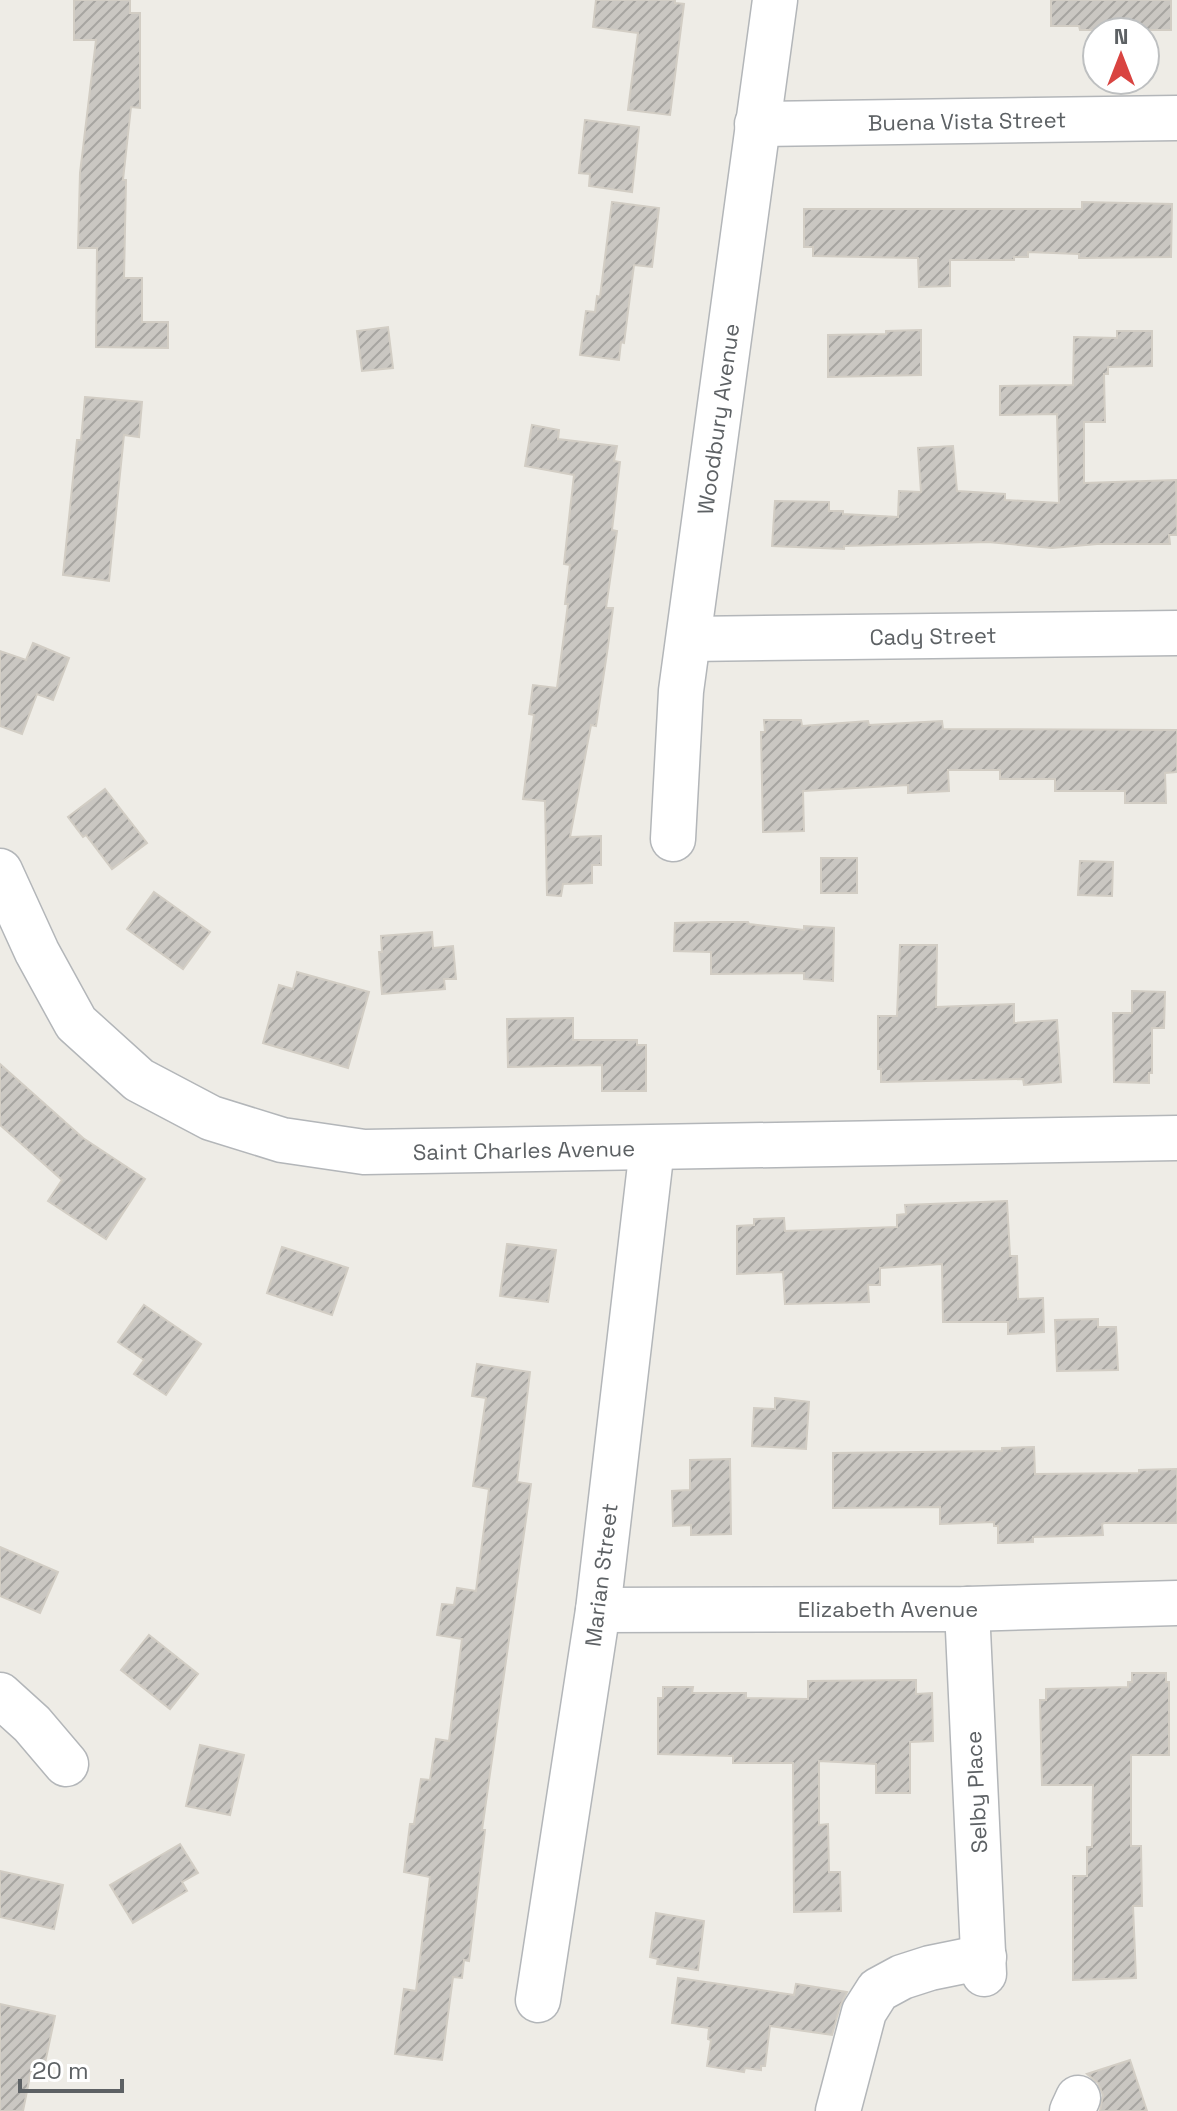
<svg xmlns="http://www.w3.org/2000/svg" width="1177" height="2111" viewBox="0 0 1177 2111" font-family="'Space Grotesk',sans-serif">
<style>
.building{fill:url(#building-hatch);stroke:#d2cdc4;stroke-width:2}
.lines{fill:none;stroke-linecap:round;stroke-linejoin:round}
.minor-casing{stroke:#b3b6b9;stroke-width:47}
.minor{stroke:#fff;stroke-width:44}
.labels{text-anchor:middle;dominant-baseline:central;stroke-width:7;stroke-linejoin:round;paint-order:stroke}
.street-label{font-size:22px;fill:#5d6164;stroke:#fff}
</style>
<defs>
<pattern id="building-hatch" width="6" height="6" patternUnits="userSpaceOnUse" patternTransform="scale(2)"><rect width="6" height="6" fill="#cac7c2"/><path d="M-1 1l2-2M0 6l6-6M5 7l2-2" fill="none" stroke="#a7a5a1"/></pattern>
</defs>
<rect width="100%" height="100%" fill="#eeece6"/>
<g class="building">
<path d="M 74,0 L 130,0 L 130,13 L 140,13 L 140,108 L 131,107 L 123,180 L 126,180 L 124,278 L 142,278 L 142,322 L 168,322 L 168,348 L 96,347 L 97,248 L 78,248 L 80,173 L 96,40 L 74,40 Z"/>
<path d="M 596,0 L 675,0 L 675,3 L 684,4 L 670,115 L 628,110 L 638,33 L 593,27 Z"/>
<path d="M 1051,0 L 1171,0 L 1171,30 L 1080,30 L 1079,26 L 1051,26 Z"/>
<path d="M 585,120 L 639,127 L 632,192 L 589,186 L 590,174 L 579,173 Z"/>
<path d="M 612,202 L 659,208 L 652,267 L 634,265 L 624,343 L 621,342 L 619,360 L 580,355 L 586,311 L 595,312 L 597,296 L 600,297 Z"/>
<path d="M 1082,202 L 1172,204 L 1171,257 L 1079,258 L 1079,254 L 1028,252 L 1028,257 L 1014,257 L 1014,260 L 950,260 L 950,286 L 919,287 L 918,258 L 813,256 L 813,247 L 804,247 L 804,209 L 1082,209 Z"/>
<path d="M 388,327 L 393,368 L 362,371 L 357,331 Z"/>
<path d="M 921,330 L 921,375 L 828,377 L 828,335 L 886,334 L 886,331 Z"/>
<path d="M 1117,331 L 1152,331 L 1152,366 L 1108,367 L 1108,374 L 1104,374 L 1105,422 L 1084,422 L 1084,483 L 1176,480 L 1177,535 L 1169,535 L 1170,544 L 1097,544 L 1052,548 L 988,542 L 844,546 L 844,549 L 772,546 L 775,501 L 829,502 L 829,511 L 843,511 L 843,514 L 898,517 L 899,491 L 921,492 L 918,448 L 953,446 L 957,491 L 1005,494 L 1005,500 L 1059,503 L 1057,414 L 1000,415 L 1000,386 L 1073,385 L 1074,337 L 1117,338 Z"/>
<path d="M 85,397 L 142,402 L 139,437 L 124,435 L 109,581 L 63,575 L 77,440 L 81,440 Z"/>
<path d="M 532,425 L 559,430 L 558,439 L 617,446 L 614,461 L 620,462 L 612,530 L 617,531 L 606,608 L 613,608 L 608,646 L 596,726 L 591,725 L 570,837 L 601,836 L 601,865 L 592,865 L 592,883 L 563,884 L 561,896 L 547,895 L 545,801 L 523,799 L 534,715 L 529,714 L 533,685 L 557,688 L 568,604 L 565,604 L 570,565 L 564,564 L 574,475 L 525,466 Z"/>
<path d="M 33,643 L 69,658 L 53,700 L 37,694 L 22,734 L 0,726 L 0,651 L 26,660 Z"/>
<path d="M 764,720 L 801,720 L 802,726 L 868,721 L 869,725 L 942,721 L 943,729 L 1177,730 L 1177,772 L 1165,773 L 1166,803 L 1125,803 L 1125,791 L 1055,791 L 1055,779 L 1000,779 L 1000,770 L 948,770 L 949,791 L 908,793 L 908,785 L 803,791 L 804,831 L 763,832 L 761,732 L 765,732 Z"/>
<path d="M 105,789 L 147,843 L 112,869 L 86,835 L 83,837 L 68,817 Z"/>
<rect x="821" y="858" width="36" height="35"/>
<path d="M 1080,861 L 1113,862 L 1112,896 L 1078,895 Z"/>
<path d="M 154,892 L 210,932 L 183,969 L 127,929 Z"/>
<path d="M 711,922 L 748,922 L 749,924 L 804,930 L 804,926 L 834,928 L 833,981 L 804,979 L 804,973 L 711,974 L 711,952 L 674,951 L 675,923 Z"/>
<path d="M 432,932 L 433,948 L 453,946 L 456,979 L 444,979 L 445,989 L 382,994 L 379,952 L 382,952 L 381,936 Z"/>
<path d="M 900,945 L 937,945 L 936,1007 L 1014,1004 L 1014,1023 L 1057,1020 L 1061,1082 L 1024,1085 L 1023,1079 L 881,1082 L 881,1069 L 878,1069 L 878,1016 L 897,1016 Z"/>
<path d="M 297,972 L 369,992 L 348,1068 L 263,1043 L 279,985 L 293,989 Z"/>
<path d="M 1132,991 L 1165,992 L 1164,1028 L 1152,1028 L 1152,1073 L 1149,1073 L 1149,1083 L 1114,1082 L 1113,1013 L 1132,1013 Z"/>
<path d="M 573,1018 L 573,1040 L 637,1040 L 637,1045 L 646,1045 L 646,1091 L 602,1091 L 602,1065 L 508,1067 L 507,1019 Z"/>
<path d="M 0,1064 L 83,1138 L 145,1179 L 106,1239 L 48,1201 L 62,1180 L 0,1125 Z"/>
<path d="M 1007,1201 L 1010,1256 L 1017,1256 L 1018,1299 L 1043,1298 L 1044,1332 L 1008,1334 L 1008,1322 L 943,1322 L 942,1264 L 880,1268 L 880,1285 L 868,1285 L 869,1302 L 785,1304 L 783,1272 L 737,1274 L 737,1226 L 754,1225 L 754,1219 L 784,1218 L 785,1231 L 897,1227 L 897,1215 L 906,1214 L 905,1205 Z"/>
<path d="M 507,1244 L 556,1250 L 548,1302 L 500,1296 Z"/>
<path d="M 282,1247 L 348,1268 L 332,1315 L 267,1293 Z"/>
<path d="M 144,1305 L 201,1344 L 166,1395 L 134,1374 L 144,1360 L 118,1342 Z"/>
<path d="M 1098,1319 L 1098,1327 L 1116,1327 L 1118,1370 L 1057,1371 L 1055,1320 Z"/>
<path d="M 477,1364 L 530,1372 L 517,1482 L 531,1484 L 482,1830 L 485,1830 L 469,1961 L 464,1960 L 462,1978 L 453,1977 L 442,2060 L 395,2054 L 404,1989 L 416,1991 L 430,1877 L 404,1872 L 410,1824 L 414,1824 L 421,1779 L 430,1780 L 436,1739 L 449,1741 L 462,1639 L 437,1635 L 442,1604 L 454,1605 L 457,1588 L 476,1591 L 489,1489 L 473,1486 L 486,1398 L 472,1396 Z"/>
<path d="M 775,1398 L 809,1402 L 806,1449 L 752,1446 L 754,1408 L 775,1409 Z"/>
<path d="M 1034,1447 L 1035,1474 L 1139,1473 L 1139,1470 L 1177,1469 L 1177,1523 L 1104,1523 L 1102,1524 L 1103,1535 L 1033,1537 L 1033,1542 L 998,1543 L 998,1526 L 994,1526 L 994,1522 L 940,1524 L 940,1507 L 833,1508 L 833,1453 L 1002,1451 L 1002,1448 Z"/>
<path d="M 730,1459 L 731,1534 L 691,1535 L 691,1525 L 673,1526 L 672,1491 L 690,1490 L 690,1460 Z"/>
<path d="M 0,1547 L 58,1572 L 40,1613 L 0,1596 Z"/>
<path d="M 149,1635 L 198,1674 L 170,1709 L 121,1670 Z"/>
<path d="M 1132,1673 L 1166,1673 L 1166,1682 L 1169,1682 L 1169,1755 L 1131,1755 L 1131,1846 L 1141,1846 L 1142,1906 L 1133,1906 L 1136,1978 L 1073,1980 L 1073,1876 L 1087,1876 L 1087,1847 L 1092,1847 L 1093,1785 L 1042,1785 L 1040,1700 L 1046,1700 L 1046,1689 L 1128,1687 L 1128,1682 L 1132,1682 Z"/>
<path d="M 916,1680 L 916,1694 L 932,1693 L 933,1741 L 910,1742 L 910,1793 L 876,1793 L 876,1764 L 819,1761 L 819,1825 L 828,1824 L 829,1872 L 840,1872 L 841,1911 L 794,1912 L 793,1763 L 733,1763 L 733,1756 L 658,1754 L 658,1698 L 663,1698 L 663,1687 L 693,1687 L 692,1693 L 746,1693 L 746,1698 L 808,1699 L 808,1681 Z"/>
<path d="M 200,1745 L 244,1755 L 230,1815 L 186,1806 Z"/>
<path d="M 180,1844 L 198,1873 L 182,1882 L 187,1891 L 133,1923 L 110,1885 Z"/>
<path d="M 0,1871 L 63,1885 L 54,1929 L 0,1917 Z"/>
<path d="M 656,1913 L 704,1921 L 698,1970 L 657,1964 L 658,1959 L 650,1957 Z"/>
<path d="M 678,1978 L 794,1995 L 796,1984 L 847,1992 L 840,2006 L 832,2035 L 770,2026 L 765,2066 L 761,2066 L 761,2070 L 745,2068 L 744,2072 L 707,2066 L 711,2040 L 708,2039 L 709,2028 L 672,2023 Z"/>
<path d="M 0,2004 L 55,2016 L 45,2063 L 33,2061 L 23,2111 L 0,2111 Z"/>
<path d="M 1130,2060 L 1147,2111 L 1100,2111 L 1103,2095 L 1098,2083 L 1087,2074 Z"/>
</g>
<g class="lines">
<g class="minor-casing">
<g id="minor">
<path d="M 757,124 L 1177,118"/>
<path d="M 689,639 L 1177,633"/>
<path d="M 673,839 L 681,691 L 775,0"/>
<path d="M 0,871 L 37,952 L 76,1023 L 139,1080 L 211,1118 L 282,1140 L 364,1152 L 1177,1138"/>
<path d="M 967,1609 L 984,1974"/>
<path d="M 598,1610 L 967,1609 L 1177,1603"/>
<path d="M 0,1695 L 32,1724 L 66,1764"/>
<path d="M 538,2000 L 598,1610 L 652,1148"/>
<path d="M 838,2111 L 864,2012 L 878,1990 L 902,1977 L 930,1968 L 984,1957"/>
<path d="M 1072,2111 L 1078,2098"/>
</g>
</g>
<use href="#minor" class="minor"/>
</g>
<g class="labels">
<g class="street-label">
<text transform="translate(967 121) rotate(-1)">Buena Vista Street</text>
<text transform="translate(718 419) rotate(-82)">Woodbury Avenue</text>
<text transform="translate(933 636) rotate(-1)">Cady Street</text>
<text transform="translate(524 1150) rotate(-1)">Saint Charles Avenue</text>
<text transform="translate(601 1575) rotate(-83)">Marian Street</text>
<text x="888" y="1609">Elizabeth Avenue</text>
<text transform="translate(976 1792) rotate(-93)">Selby Place</text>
</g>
</g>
<g transform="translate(1121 56)"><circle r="38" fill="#ffffff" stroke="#bec0c1" stroke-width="2"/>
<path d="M0-6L14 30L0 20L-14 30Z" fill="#d94441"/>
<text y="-12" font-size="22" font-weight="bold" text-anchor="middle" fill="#5d6164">N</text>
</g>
<path d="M20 2079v12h102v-12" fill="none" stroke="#5d6164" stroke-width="4"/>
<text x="32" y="2079" font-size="24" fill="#5d6164" stroke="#ffffff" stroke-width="6" paint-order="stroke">20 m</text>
</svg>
